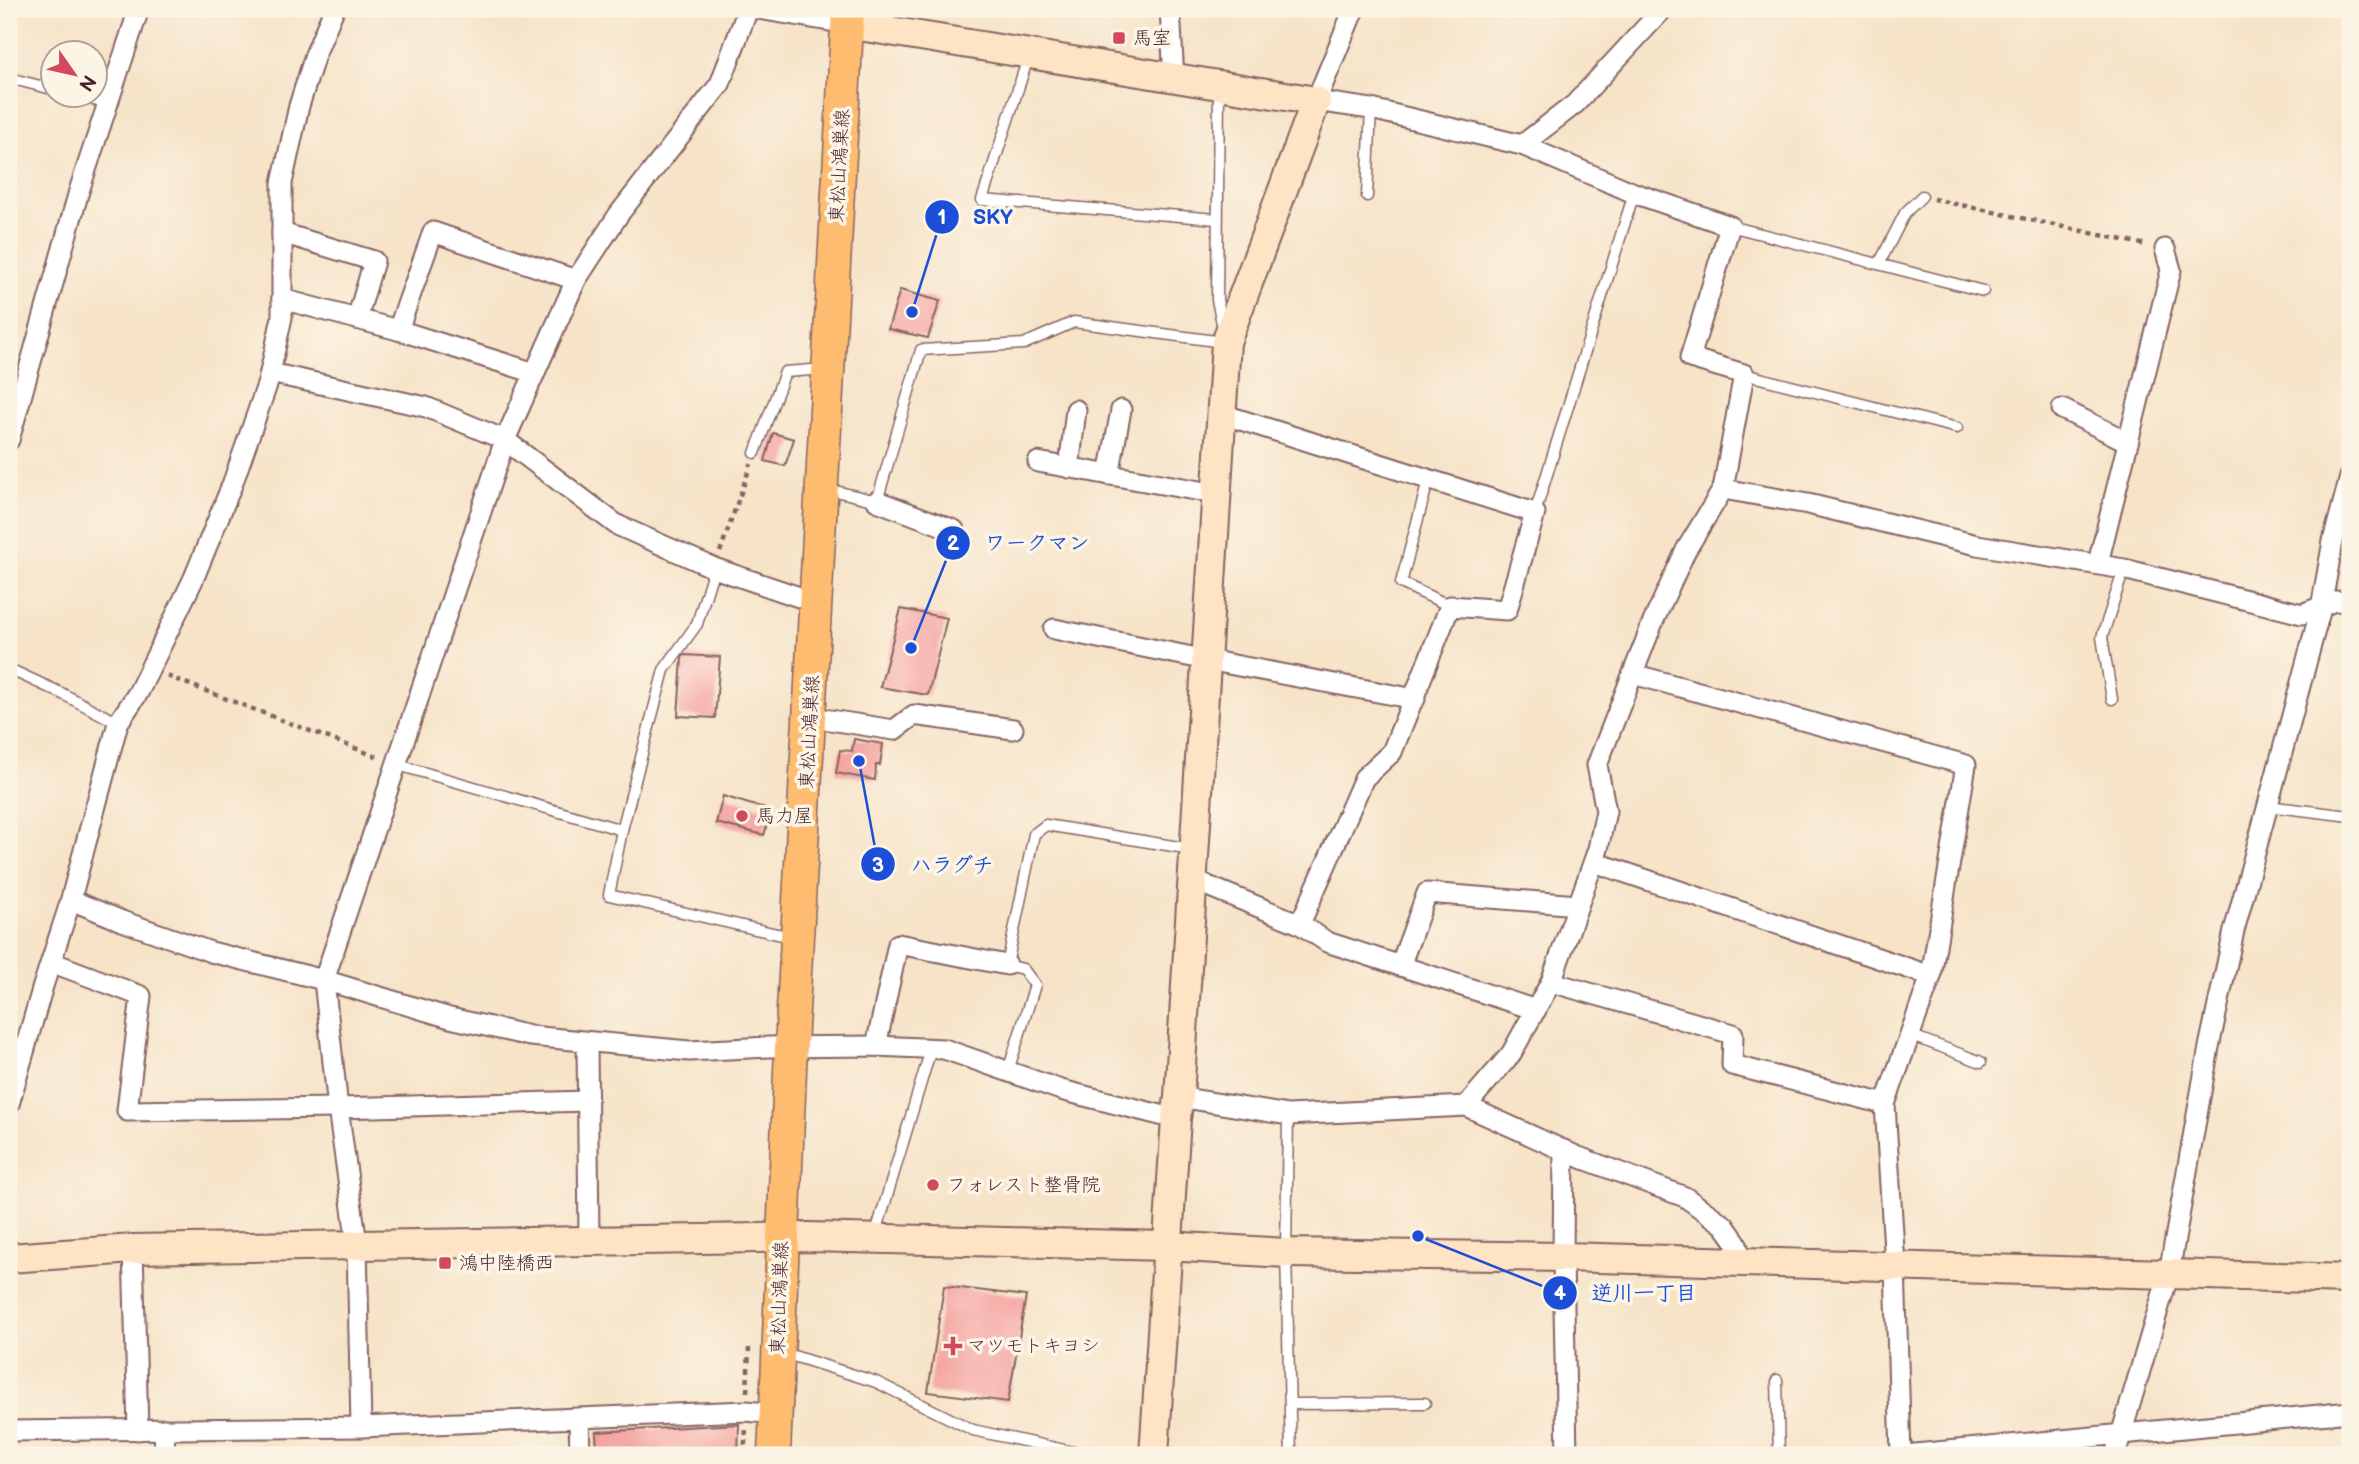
<svg xmlns="http://www.w3.org/2000/svg" width="2359" height="1464" viewBox="0 0 2359 1464" font-family="'Balsamiq Sans','Klee One',sans-serif">
<style>
.building{fill:#f49e9d}
.lines{fill:none;stroke-linecap:round;stroke-linejoin:round}
.lane-casing{stroke:#866462;stroke-width:13}
.street-casing{stroke:#866462;stroke-width:23}
.secondary-casing{stroke:#866462;stroke-width:32}
.primary-casing{stroke:#866462;stroke-width:35}
.path{stroke:#866462;stroke-width:4.5;stroke-dasharray:5 5;stroke-linecap:butt}
.lane{stroke:#fff;stroke-width:10}
.street{stroke:#fff;stroke-width:19}
.secondary{stroke:#fee4c5;stroke-width:28}
.primary{stroke:#fdbc6f;stroke-width:32}
.poi-dot{fill:#d1495b;stroke:#fcf5e5;stroke-width:2.5}
.labels{text-anchor:middle;dominant-baseline:central;stroke-width:7;stroke-linejoin:round;paint-order:stroke}
.poi-label{font-size:19px;fill:#4a1f2b;stroke:#fcf5e5;text-anchor:start}
.street-label{font-size:19px;fill:#4a1f2b;stroke:#fcf5e5}
.leader{fill:none;stroke:#1d4ed8;stroke-width:2.5}
.callout-dot{fill:#1d4ed8;stroke:#fcf5e5;stroke-width:2.5}
.mark-label{font-size:21px;text-anchor:middle;font-weight:bold;fill:#fff}
.callout-label{font-size:21px;text-anchor:middle;font-weight:bold;fill:#1d4ed8;stroke:#fcf5e5;stroke-width:7;stroke-linejoin:round;paint-order:stroke}
</style>
<rect width="100%" height="100%" fill="#fcf5e5"/>
<filter id="ink" filterUnits="userSpaceOnUse"><feTurbulence type="fractalNoise" baseFrequency=".0143" numOctaves="2"/><feDisplacementMap in="SourceGraphic" scale="14" xChannelSelector="R" yChannelSelector="G"/><feConvolveMatrix kernelMatrix="1 2 1 2 8 2 1 2 1" color-interpolation-filters="sRGB"/></filter>
<filter id="wash" filterUnits="userSpaceOnUse"><feTurbulence type="fractalNoise" baseFrequency=".00686" numOctaves="4" result="noise"/><feDisplacementMap in="SourceGraphic" scale="28" xChannelSelector="R" yChannelSelector="G"/><feGaussianBlur stdDeviation="1.57" result="paint"/><feColorMatrix in="noise" values="0 0 0 0 0 0 0 0 0 0 0 0 0 0 0 0 0 1.4 0 .05"/><feComposite in="paint" operator="in"/></filter>
<g filter="url(#wash)">
<rect width="100%" height="100%" fill="#f6e3c8"/>
<g id="blocks">
<g class="building">
<path d="M 900,290 L 940,301 L 928,338 L 888,329 Z"/>
<path d="M 773,433 L 794,439 L 785,466 L 765,461 Z"/>
<path d="M 901,609 L 947,618 L 928,695 L 880,687 Z"/>
<path d="M 684,655 L 720,657 L 715,718 L 678,716 L 682,658 Z"/>
<path d="M 854,739 L 883,744 L 880,765 L 876,765 L 875,780 L 836,773 L 840,750 L 852,751 Z"/>
<path d="M 723,796 L 772,811 L 764,835 L 716,823 Z"/>
<path d="M 944,1286 L 1026,1296 L 1008,1402 L 928,1392 Z"/>
<path d="M 739,1424 L 738,1455 L 597,1455 L 596,1432 Z"/>
</g>
</g>
</g>
<g filter="url(#ink)">
<use href="#blocks" fill-opacity="0" stroke="#866462" stroke-width="2"/>
<g class="lines">
<g class="lane-casing">
<g id="lane">
<path d="M 1028,58 L 982,200 L 1217,219"/>
<path d="M 9,78 L 52,89"/>
<path d="M 1219,88 L 1217,300 L 1223,328"/>
<path d="M 72,94 L 108,104"/>
<path d="M 1367,196 L 1371,109"/>
<path d="M 1730,226 L 1983,291"/>
<path d="M 1879,264 L 1905,213 L 1922,196"/>
<path d="M 1744,374 L 1957,428"/>
<path d="M 755,453 L 785,372 L 825,369"/>
<path d="M 1428,481 L 1401,583 L 1450,606"/>
<path d="M 827,489 L 877,501 L 921,350 L 1024,344 L 1074,322 L 1223,342"/>
<path d="M 1535,513 L 1634,193"/>
<path d="M 9,669 L 61,693 L 118,723"/>
<path d="M 2112,699 L 2102,637 L 2124,569"/>
<path d="M 398,765 L 622,830 L 609,895 L 777,934 L 793,936"/>
<path d="M 2267,806 L 2350,816"/>
<path d="M 622,830 L 664,670 L 697,624 L 714,568"/>
<path d="M 1910,1035 L 1981,1062"/>
<path d="M 1008,1071 L 1035,985 L 1023,969 L 1007,965 L 1034,834 L 1046,825 L 1191,849"/>
<path d="M 1288,1115 L 1286,1253 L 1291,1455"/>
<path d="M 875,1236 L 931,1049"/>
<path d="M 784,1353 L 876,1382 L 973,1430 L 1087,1455"/>
<path d="M 1777,1380 L 1779,1455"/>
<path d="M 1290,1404 L 1425,1403"/>
</g>
</g>
<g class="street-casing">
<g id="street">
<path d="M 758,9 L 847,24"/>
<path d="M 1170,9 L 1174,79"/>
<path d="M 1354,9 L 1316,101 L 1371,109 L 1522,145 L 1634,193 L 1730,226 L 1690,358 L 1744,374 L 1723,489 L 1686,550 L 1653,622 L 1597,765 L 1606,811 L 1598,849 L 1551,982 L 1511,1054 L 1466,1106"/>
<path d="M 1522,145 L 1575,104 L 1663,9"/>
<path d="M 282,233 L 374,261 L 357,319"/>
<path d="M 282,299 L 398,330 L 535,373"/>
<path d="M 398,330 L 433,232 L 576,280"/>
<path d="M 270,373 L 426,407 L 505,440 L 617,525 L 714,568 L 802,598 L 817,600"/>
<path d="M 2062,409 L 2128,442"/>
<path d="M 1222,414 L 1535,513 L 1507,610 L 1450,606 L 1392,752 L 1364,778 L 1300,924"/>
<path d="M 9,440 L 79,191 L 139,9"/>
<path d="M 1038,462 L 1217,494"/>
<path d="M 1069,468 L 1076,410"/>
<path d="M 1109,475 L 1121,410"/>
<path d="M 1723,489 L 1808,504 L 1977,545 L 2124,569 L 2302,614 L 2335,601 L 2350,602"/>
<path d="M 877,501 L 954,530"/>
<path d="M 2098,563 L 2171,270 L 2165,249"/>
<path d="M 1054,629 L 1207,660 L 1415,699"/>
<path d="M 1633,674 L 1966,765 L 1931,976"/>
<path d="M 811,717 L 894,730 L 914,715 L 1013,729"/>
<path d="M 1594,862 L 1931,976 L 1885,1104 L 1895,1266 L 1901,1455"/>
<path d="M 1193,880 L 1300,924 L 1327,942 L 1536,1010"/>
<path d="M 71,900 L 122,921 L 211,952 L 324,980 L 450,1018 L 530,1036 L 689,1051 L 769,1047 L 876,1046 L 944,1049 L 1061,1090 L 1176,1119"/>
<path d="M 51,962 L 141,996 L 127,1111 L 338,1108 L 587,1101"/>
<path d="M 1400,966 L 1427,893 L 1578,905"/>
<path d="M 1551,982 L 1733,1034 L 1732,1065 L 1885,1104"/>
<path d="M 587,1043 L 589,1240"/>
<path d="M 876,1046 L 898,944 L 1007,965"/>
<path d="M 1179,1097 L 1288,1115 L 1466,1106 L 1576,1156 L 1685,1197 L 1724,1225 L 1736,1242 L 1743,1263"/>
<path d="M 9,1104 L 43,986 L 69,906 L 118,723 L 138,693 L 193,580 L 232,485 L 268,382 L 282,317 L 282,183 L 299,106 L 315,55 L 334,9"/>
<path d="M 1564,1150 L 1563,1257 L 1567,1455"/>
<path d="M 133,1249 L 138,1430"/>
<path d="M 579,1418 L 580,1455"/>
<path d="M 361,1427 L 357,1244 L 338,1108 L 324,980 L 505,440 L 576,280 L 619,214 L 720,84 L 748,9"/>
<path d="M 164,1429 L 165,1455"/>
<path d="M 9,1431 L 361,1427 L 746,1411 L 776,1414"/>
<path d="M 1905,1455 L 2350,1412"/>
<path d="M 2115,1455 L 2169,1273 L 2209,1047 L 2234,931 L 2321,608 L 2333,541 L 2350,477"/>
</g>
</g>
<g class="secondary-casing">
<g id="secondary">
<path d="M 847,24 L 1316,101 L 1226,342 L 1179,1097 L 1176,1119 L 1154,1455"/>
<path d="M 9,1258 L 133,1249 L 809,1237 L 1167,1246 L 1286,1253 L 1563,1257 L 2350,1279"/>
</g>
</g>
<g class="primary-casing">
<path id="primary" d="M 774,1455 L 791,1047 L 848,9"/>
</g>
<g class="path">
<path d="M 1933,199 L 2147,245"/>
<path d="M 720,552 L 751,464"/>
<path d="M 167,676 L 378,757"/>
<path d="M 747,1392 L 749,1348"/>
<path d="M 744,1455 L 746,1429"/>
</g>
<use href="#lane" class="lane"/>
<use href="#street" class="street"/>
<use href="#secondary" class="secondary"/>
<use href="#primary" class="primary"/>
</g>
</g>
<g class="poi-dot">
<rect x="1112" y="31" width="14" height="14" rx="3.5"/>
<circle cx="742" cy="816" r="7"/>
<circle cx="933" cy="1185" r="7"/>
<rect x="438" y="1256" width="14" height="14" rx="3.5"/>
<path d="M949.5 1335.5h7v7h7v7h-7v7h-7v-7h-7v-7h7z"/>
</g>
<g class="labels">
<g class="poi-label">
<text x="1133" y="38">馬室</text>
<text x="756" y="816">馬力屋</text>
<text x="947" y="1185">フォレスト整骨院</text>
<text x="459" y="1263">鴻中陸橋西</text>
<text x="967" y="1346">マツモトキヨシ</text>
</g>
<g class="street-label">
<text transform="translate(840 166) rotate(-87)">東松山鴻巣線</text>
<text transform="translate(810 732) rotate(-87)">東松山鴻巣線</text>
<text transform="translate(780 1298) rotate(-88)">東松山鴻巣線</text>
</g>
</g>
<path class="leader" d="M912 312L942 217M911 648L953 543M859 761L878 864M1418 1236L1560 1293"/>
<g class="callout-dot">
<circle cx="912" cy="312" r="7"/>
<circle cx="911" cy="648" r="7"/>
<circle cx="859" cy="761" r="7"/>
<circle cx="1418" cy="1236" r="7"/>
<circle cx="942" cy="217" r="18"/>
<circle cx="953" cy="543" r="18"/>
<circle cx="878" cy="864" r="18"/>
<circle cx="1560" cy="1293" r="18"/>
</g>
<g class="mark-label">
<text x="942" y="224">1</text>
<text x="953" y="550">2</text>
<text x="878" y="872">3</text>
<text x="1560" y="1300">4</text>
</g>
<g class="callout-label">
<text x="993" y="224">SKY</text>
<text x="1037" y="550">ワークマン</text>
<text x="952" y="872">ハラグチ</text>
<text x="1644" y="1300">逆川一丁目</text>
</g>
<rect width="2359" height="1464" fill="none" stroke="#fcf5e5" stroke-width="35"/>
<g transform="translate(74 74) rotate(124)"><circle r="33" fill="#fcf5e5" stroke="#b59f9b" stroke-width="2"/>
<path d="M0-5L12 26L0 18L-12 26Z" fill="#d1495b"/>
<text y="-10" font-size="19" font-weight="bold" text-anchor="middle" fill="#4a1f2b">N</text>
</g>
</svg>
